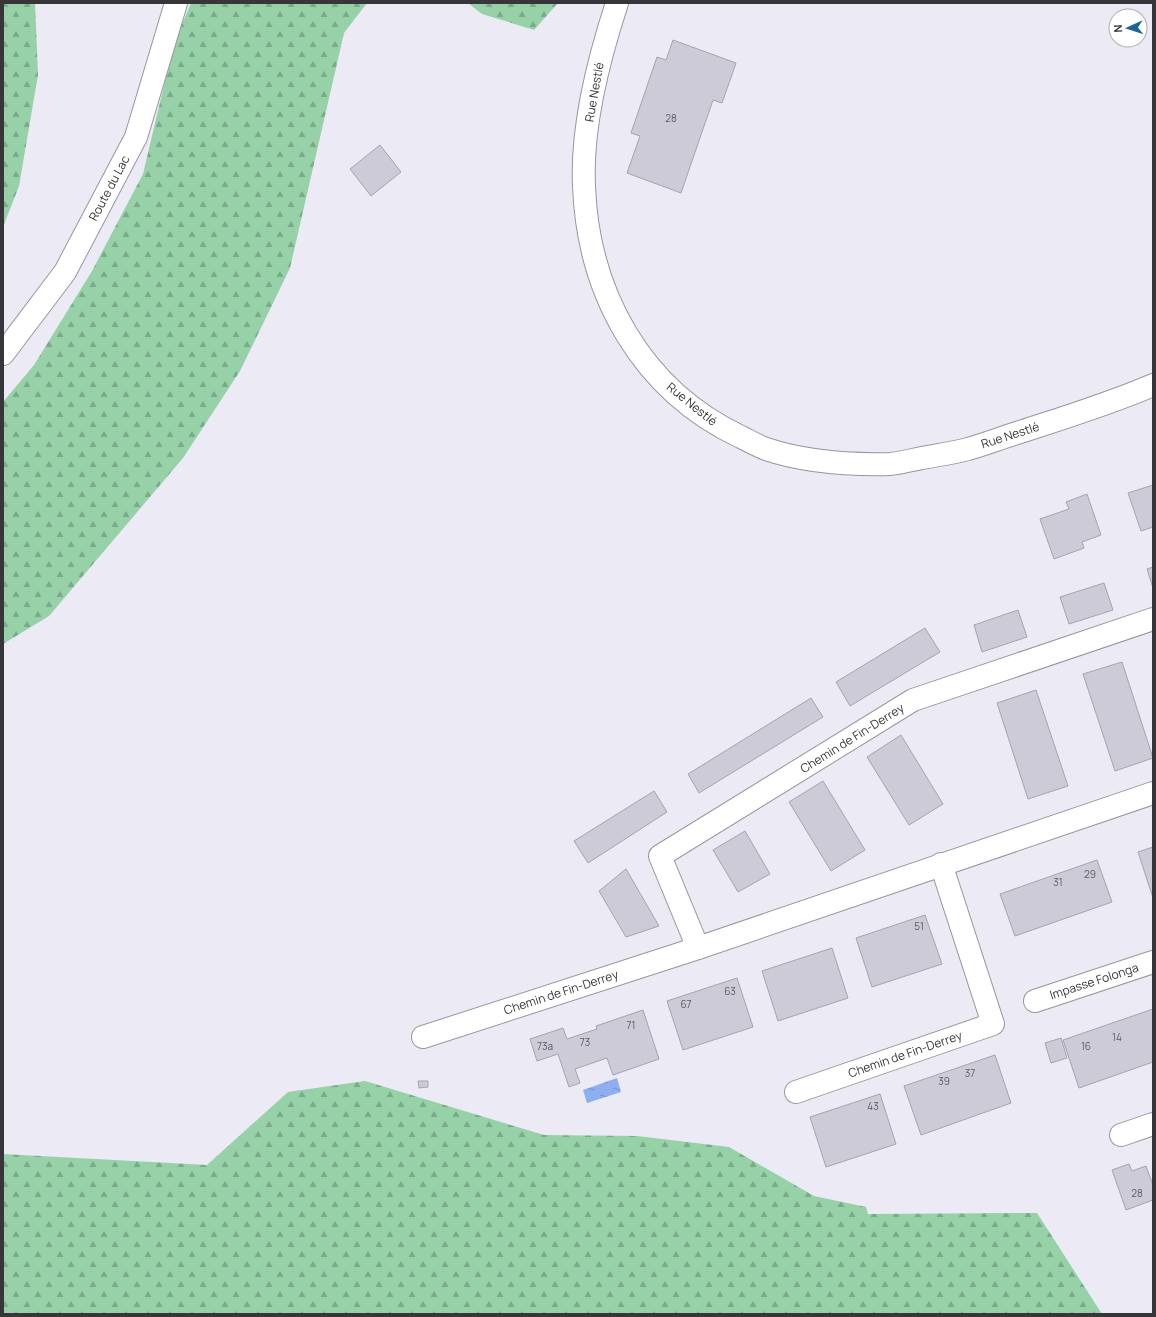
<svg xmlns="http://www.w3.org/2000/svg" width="1156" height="1317" viewBox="0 0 1156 1317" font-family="Manrope,sans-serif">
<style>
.forest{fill:url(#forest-firs)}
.water{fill:url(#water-ripples)}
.building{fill:#cdcbd7;stroke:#a4a3ae}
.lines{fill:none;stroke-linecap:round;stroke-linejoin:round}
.minor-casing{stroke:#9796a1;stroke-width:24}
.minor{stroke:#fff;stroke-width:22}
.labels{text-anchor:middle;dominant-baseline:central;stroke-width:3;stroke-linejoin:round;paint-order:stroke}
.number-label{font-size:10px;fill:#5c5b61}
.street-label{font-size:12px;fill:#36363a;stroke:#fff}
</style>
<defs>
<pattern id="forest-firs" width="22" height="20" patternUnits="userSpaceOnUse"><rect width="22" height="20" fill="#96d1a8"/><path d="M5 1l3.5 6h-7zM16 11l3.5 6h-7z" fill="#7baa8a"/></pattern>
<pattern id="water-ripples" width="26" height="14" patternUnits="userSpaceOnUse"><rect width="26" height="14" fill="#8daff1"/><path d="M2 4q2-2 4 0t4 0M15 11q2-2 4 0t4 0" fill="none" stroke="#748fc4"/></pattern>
</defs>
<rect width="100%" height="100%" fill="#ebeaf5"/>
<g class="forest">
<path d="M 3,3 L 35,3 L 38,75 L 19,186 L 3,227 Z"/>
<path d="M 191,3 L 367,3 L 344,33 L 290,268 L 240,371 L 183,458 L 49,616 L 3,644 L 3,402 L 34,365 L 92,271 L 143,174 L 174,43 Z"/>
<path d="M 468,3 L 558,3 L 534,30 L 482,14 Z"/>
<path d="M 365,1081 L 544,1135 L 637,1136 L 729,1147 L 814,1196 L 866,1207 L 868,1214 L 1037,1213 L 1102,1314 L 3,1314 L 3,1154 L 207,1165 L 288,1092 Z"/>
</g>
<path class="water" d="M 617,1078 L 621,1092 L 587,1103 L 583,1090 Z"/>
<g class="building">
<path d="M 673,40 L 736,63 L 722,103 L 713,100 L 681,193 L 627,173 L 640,136 L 631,133 L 657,57 L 666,60 Z"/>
<path d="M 380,145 L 401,172 L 371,196 L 350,169 Z"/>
<path d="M 1153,485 L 1153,527 L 1141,531 L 1128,493 Z"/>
<path d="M 1087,494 L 1101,535 L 1082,542 L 1084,548 L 1054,559 L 1040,519 L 1069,509 L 1066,502 Z"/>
<path d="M 1153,567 L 1153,588 L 1147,569 Z"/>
<path d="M 1104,583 L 1113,610 L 1069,624 L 1060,597 Z"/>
<path d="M 1018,610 L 1027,637 L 982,652 L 974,625 Z"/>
<path d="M 925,628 L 940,652 L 850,706 L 836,682 Z"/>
<path d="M 1122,662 L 1153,758 L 1115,771 L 1083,674 Z"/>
<path d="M 1036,690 L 1068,786 L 1028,799 L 997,703 Z"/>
<path d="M 811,698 L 823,717 L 699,793 L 688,774 Z"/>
<path d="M 901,735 L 943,804 L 909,825 L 867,757 Z"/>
<path d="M 823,781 L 865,850 L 831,871 L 789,802 Z"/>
<path d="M 654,791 L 667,812 L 588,863 L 574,841 Z"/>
<path d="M 745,831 L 770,874 L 738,892 L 713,850 Z"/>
<path d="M 1153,847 L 1153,898 L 1138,852 Z"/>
<path d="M 1097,860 L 1112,902 L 1015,936 L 1000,894 Z"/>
<path d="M 626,869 L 659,926 L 626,937 L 599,891 Z"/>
<path d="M 925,915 L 942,964 L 872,987 L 856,938 Z"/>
<path d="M 832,948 L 848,998 L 778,1021 L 762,971 Z"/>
<path d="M 737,978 L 753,1027 L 683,1050 L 667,1001 Z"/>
<path d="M 1153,1009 L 1153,1062 L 1079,1088 L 1063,1040 Z"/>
<path d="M 643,1010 L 659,1059 L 613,1075 L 607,1058 L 575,1069 L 580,1083 L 569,1087 L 558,1054 L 537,1061 L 530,1039 L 563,1028 L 567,1039 L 597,1029 L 596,1026 Z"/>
<path d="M 1061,1038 L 1067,1058 L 1051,1063 L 1045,1043 Z"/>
<path d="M 995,1055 L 1011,1103 L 921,1135 L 904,1086 Z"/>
<path d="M 418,1081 L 428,1081 L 428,1087 L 419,1088 Z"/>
<path d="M 880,1094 L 896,1144 L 826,1167 L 810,1117 Z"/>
<path d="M 1129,1164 L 1132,1171 L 1146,1166 L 1153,1185 L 1153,1200 L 1126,1210 L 1112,1170 Z"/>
</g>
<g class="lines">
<g class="minor-casing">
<g id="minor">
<path d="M 617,3 C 599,58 581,127 584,186 C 588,293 641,390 741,437 C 749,441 758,446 766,449 C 805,462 849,465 890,464 C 901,463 912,460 922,458 C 938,455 953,453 968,449 C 985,444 1001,438 1017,433 C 1063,418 1109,404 1153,385"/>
<path d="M 3,354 L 65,272 L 136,137 L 176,3"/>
<path d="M 698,948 L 660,856 L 913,700 L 1153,619"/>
<path d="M 1035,1001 L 1153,962"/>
<path d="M 423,1037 L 698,948 L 1153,793"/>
<path d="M 796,1092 L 993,1024 L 941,864"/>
<path d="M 1121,1135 L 1153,1124"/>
</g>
</g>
<use href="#minor" class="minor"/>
</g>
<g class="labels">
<g class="number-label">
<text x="671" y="118">28</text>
<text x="1090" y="874">29</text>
<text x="1058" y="882">31</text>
<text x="919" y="926">51</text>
<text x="730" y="991">63</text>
<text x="686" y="1004">67</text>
<text x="631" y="1025">71</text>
<text x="1117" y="1037">14</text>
<text x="585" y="1042">73</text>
<text x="545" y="1046">73a</text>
<text x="1086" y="1046">16</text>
<text x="970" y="1073">37</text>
<text x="944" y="1081">39</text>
<text x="873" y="1106">43</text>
<text x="1137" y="1193">28</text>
</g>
<g class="street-label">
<text transform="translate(594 92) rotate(-80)">Rue Nestlé</text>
<text transform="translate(109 188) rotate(-62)">Route du Lac</text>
<text transform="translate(692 404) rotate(39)">Rue Nestlé</text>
<text transform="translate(1010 435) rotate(-18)">Rue Nestlé</text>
<text transform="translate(852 738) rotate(-32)">Chemin de Fin-Derrey</text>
<text transform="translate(1094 981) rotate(-18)">Impasse Folonga</text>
<text transform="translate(561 992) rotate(-18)">Chemin de Fin-Derrey</text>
<text transform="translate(905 1054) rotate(-19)">Chemin de Fin-Derrey</text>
</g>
</g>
<rect width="1156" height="1317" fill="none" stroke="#36363a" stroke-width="8"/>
<g transform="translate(1128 28) rotate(267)"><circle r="19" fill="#ffffff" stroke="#afafb0"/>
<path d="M0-3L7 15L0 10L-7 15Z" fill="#1a6498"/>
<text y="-6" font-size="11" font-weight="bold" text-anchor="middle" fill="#36363a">N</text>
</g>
</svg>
